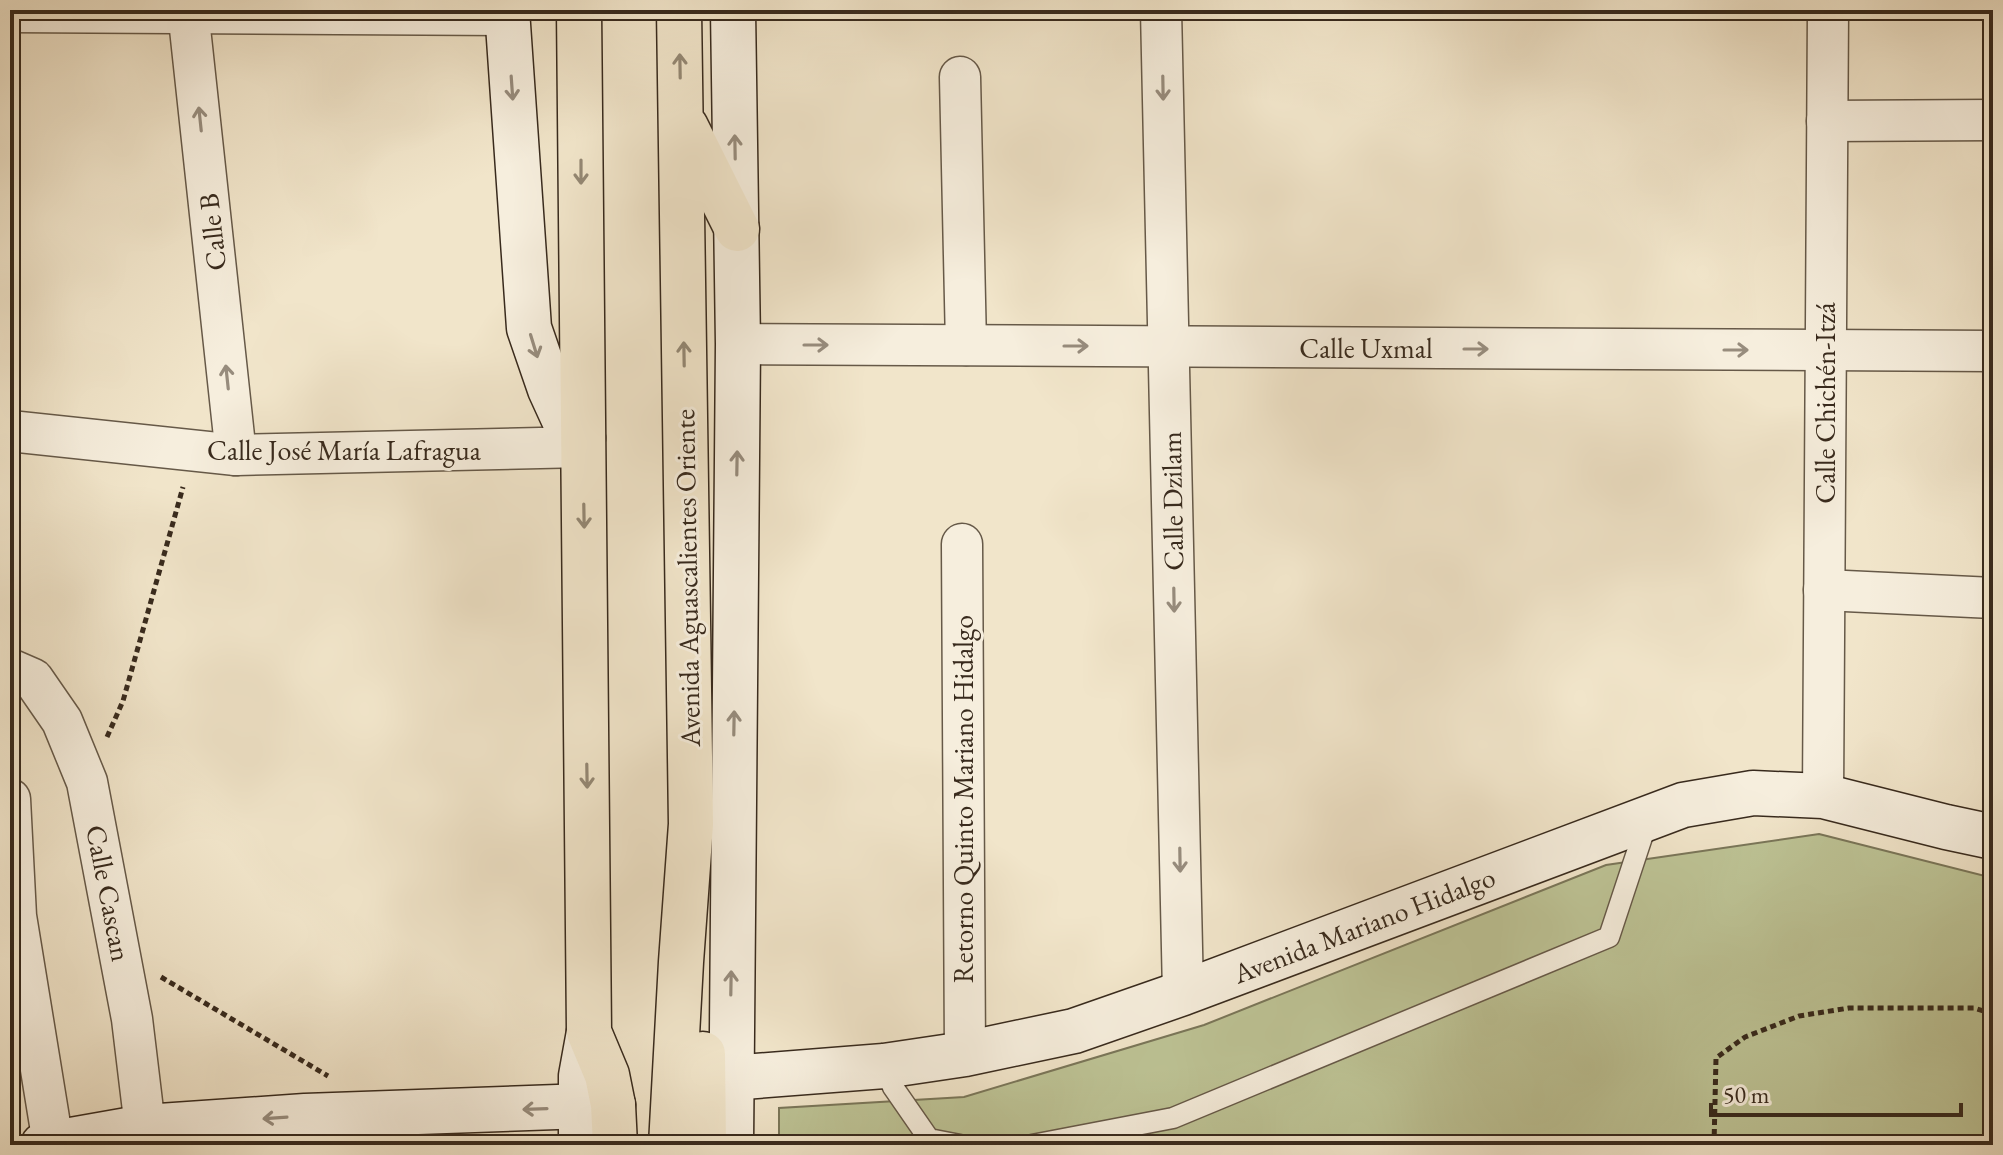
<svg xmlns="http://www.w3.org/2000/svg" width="2003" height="1155" viewBox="0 0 2003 1155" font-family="'EB Garamond',serif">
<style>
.green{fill:#bdc395;stroke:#7a7659;stroke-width:2}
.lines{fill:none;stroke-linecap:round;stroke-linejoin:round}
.lane-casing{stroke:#665948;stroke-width:23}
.street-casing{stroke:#665948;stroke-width:43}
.secondary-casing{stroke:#382a1d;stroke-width:47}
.primary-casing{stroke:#382a1d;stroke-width:47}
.path{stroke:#382a1d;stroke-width:5;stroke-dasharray:6 4;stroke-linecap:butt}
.lane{stroke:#f6eedd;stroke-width:20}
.street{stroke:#f6eedd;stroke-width:40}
.secondary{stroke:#f6eedd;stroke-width:44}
.primary{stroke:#f1e5ca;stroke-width:44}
.oneway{stroke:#948874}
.oneway2{stroke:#978c7d}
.labels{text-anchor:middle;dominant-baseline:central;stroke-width:6;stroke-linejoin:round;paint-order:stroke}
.street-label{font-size:28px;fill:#382a1d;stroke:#f6eedd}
</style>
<rect width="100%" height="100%" fill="#f1e5ca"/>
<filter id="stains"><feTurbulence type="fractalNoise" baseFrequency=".0025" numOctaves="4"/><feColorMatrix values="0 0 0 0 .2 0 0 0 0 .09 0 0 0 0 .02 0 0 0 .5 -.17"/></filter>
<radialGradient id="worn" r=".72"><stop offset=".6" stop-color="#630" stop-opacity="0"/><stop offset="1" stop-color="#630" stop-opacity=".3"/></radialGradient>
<path class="green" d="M 1819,834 L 1993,878 L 1993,1145 L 779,1145 L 779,1108 L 964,1097 L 1204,1025 L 1606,865 Z"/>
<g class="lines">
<g class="lane-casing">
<g id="lane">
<path d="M 884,1066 L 893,1087 L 929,1139 L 960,1145"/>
<path d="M 1032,1145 L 1173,1118 L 1609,937 L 1648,819"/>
</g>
</g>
<g class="street-casing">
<g id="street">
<path d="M 188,10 L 236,455"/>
<path d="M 1161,10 L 1183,993"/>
<path d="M 10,12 L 507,15"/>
<path d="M 960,77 L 966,345"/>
<path d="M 1827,121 L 1993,120"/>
<path d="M 738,344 L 1993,351"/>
<path d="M 10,431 L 236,455 L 583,447"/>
<path d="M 962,544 L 965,1054"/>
<path d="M 1824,590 L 1993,598"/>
<path d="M 10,669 L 33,679 L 62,721 L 87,782 L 132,1019 L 145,1127 L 145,1145"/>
<path d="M 1823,796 L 1828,10"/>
<path d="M 10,799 L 16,916 L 53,1143"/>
</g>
</g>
<g class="secondary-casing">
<g id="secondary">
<path d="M 507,10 L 529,328 L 550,389 L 566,424 L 583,438"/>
<path d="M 730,1078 L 884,1066 L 965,1054 L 1074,1031 L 1183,993 L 1683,805 L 1753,793 L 1823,796 L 1946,827 L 1993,837"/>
<path d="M 43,1145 L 145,1127 L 305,1116 L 613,1105"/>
<path d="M 581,1145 L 581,1076 L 589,1032"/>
<path d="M 731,1145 L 738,344 L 733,10"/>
</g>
</g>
<g class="primary-casing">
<g id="primary">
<path d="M 579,10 L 589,1032 L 607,1075 L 613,1105 L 615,1145"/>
<path d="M 686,127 L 737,229"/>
<path d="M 703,1054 L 704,1145"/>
<path d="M 671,1145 L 681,962 L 691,824 L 679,10"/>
</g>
</g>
<g class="path">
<path d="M 107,737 L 123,701 L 183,487"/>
<path d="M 161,977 L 328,1076"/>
<path d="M 1714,1145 L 1716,1058 L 1745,1037 L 1799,1016 L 1849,1008 L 1974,1008 L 1993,1014"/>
</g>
<use href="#lane" class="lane"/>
<use href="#street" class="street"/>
<use href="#secondary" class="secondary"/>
<use href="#primary" class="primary"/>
</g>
<defs><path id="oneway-shaft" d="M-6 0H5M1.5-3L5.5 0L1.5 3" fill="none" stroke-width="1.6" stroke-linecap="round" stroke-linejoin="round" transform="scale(2)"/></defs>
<g class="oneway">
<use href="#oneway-shaft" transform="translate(680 66) rotate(-91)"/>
<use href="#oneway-shaft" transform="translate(581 172) rotate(90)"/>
<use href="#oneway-shaft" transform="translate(684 354) rotate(-91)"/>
<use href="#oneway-shaft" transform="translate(584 516) rotate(89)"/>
<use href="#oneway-shaft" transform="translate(587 776) rotate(89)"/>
</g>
<g class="oneway2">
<use href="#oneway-shaft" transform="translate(512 88) rotate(86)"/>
<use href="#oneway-shaft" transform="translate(1163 88) rotate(89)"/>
<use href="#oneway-shaft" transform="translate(200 119) rotate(-96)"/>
<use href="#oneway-shaft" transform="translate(735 147) rotate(-91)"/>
<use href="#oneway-shaft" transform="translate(816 345)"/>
<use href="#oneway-shaft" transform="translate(534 346) rotate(73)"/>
<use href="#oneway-shaft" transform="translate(1076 346)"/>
<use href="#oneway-shaft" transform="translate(1476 349)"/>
<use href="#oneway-shaft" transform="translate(1736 350)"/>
<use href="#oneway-shaft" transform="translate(227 377) rotate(-96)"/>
<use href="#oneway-shaft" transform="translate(737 463) rotate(-89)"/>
<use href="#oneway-shaft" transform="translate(1174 600) rotate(89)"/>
<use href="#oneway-shaft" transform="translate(734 723) rotate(-89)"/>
<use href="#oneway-shaft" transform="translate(1180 860) rotate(89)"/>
<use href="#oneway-shaft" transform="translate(731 983) rotate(-89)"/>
<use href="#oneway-shaft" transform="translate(535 1109) rotate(178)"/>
<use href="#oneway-shaft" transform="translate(275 1118) rotate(176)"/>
</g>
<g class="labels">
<g class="street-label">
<text transform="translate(212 232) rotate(-96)">Calle B</text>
<text x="1366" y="348">Calle Uxmal</text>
<text transform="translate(1825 403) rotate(-90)">Calle Chichén-Itzá</text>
<text x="344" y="450">Calle José María Lafragua</text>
<text transform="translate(1172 501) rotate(-91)">Calle Dzilam</text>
<text transform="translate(687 578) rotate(-91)">Avenida Aguascalientes Oriente</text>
<text transform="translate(963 799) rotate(-90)">Retorno Quinto Mariano Hidalgo</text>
<text transform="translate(109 893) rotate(79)">Calle Cascan</text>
<text transform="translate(1364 925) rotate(-21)">Avenida Mariano Hidalgo</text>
</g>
</g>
<rect width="2003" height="1155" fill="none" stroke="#f1e5ca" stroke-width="40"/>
<rect x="12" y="12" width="1979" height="1131" fill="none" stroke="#382a1d" stroke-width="4"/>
<rect x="20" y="20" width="1963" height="1115" fill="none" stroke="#382a1d" stroke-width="2"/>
<path d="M1711 1103v12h250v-12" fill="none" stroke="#382a1d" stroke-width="4"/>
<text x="1723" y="1103" font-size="24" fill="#382a1d" stroke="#f6eedd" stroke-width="6" paint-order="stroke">50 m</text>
<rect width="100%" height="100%" filter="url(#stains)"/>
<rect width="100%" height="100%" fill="url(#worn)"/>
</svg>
